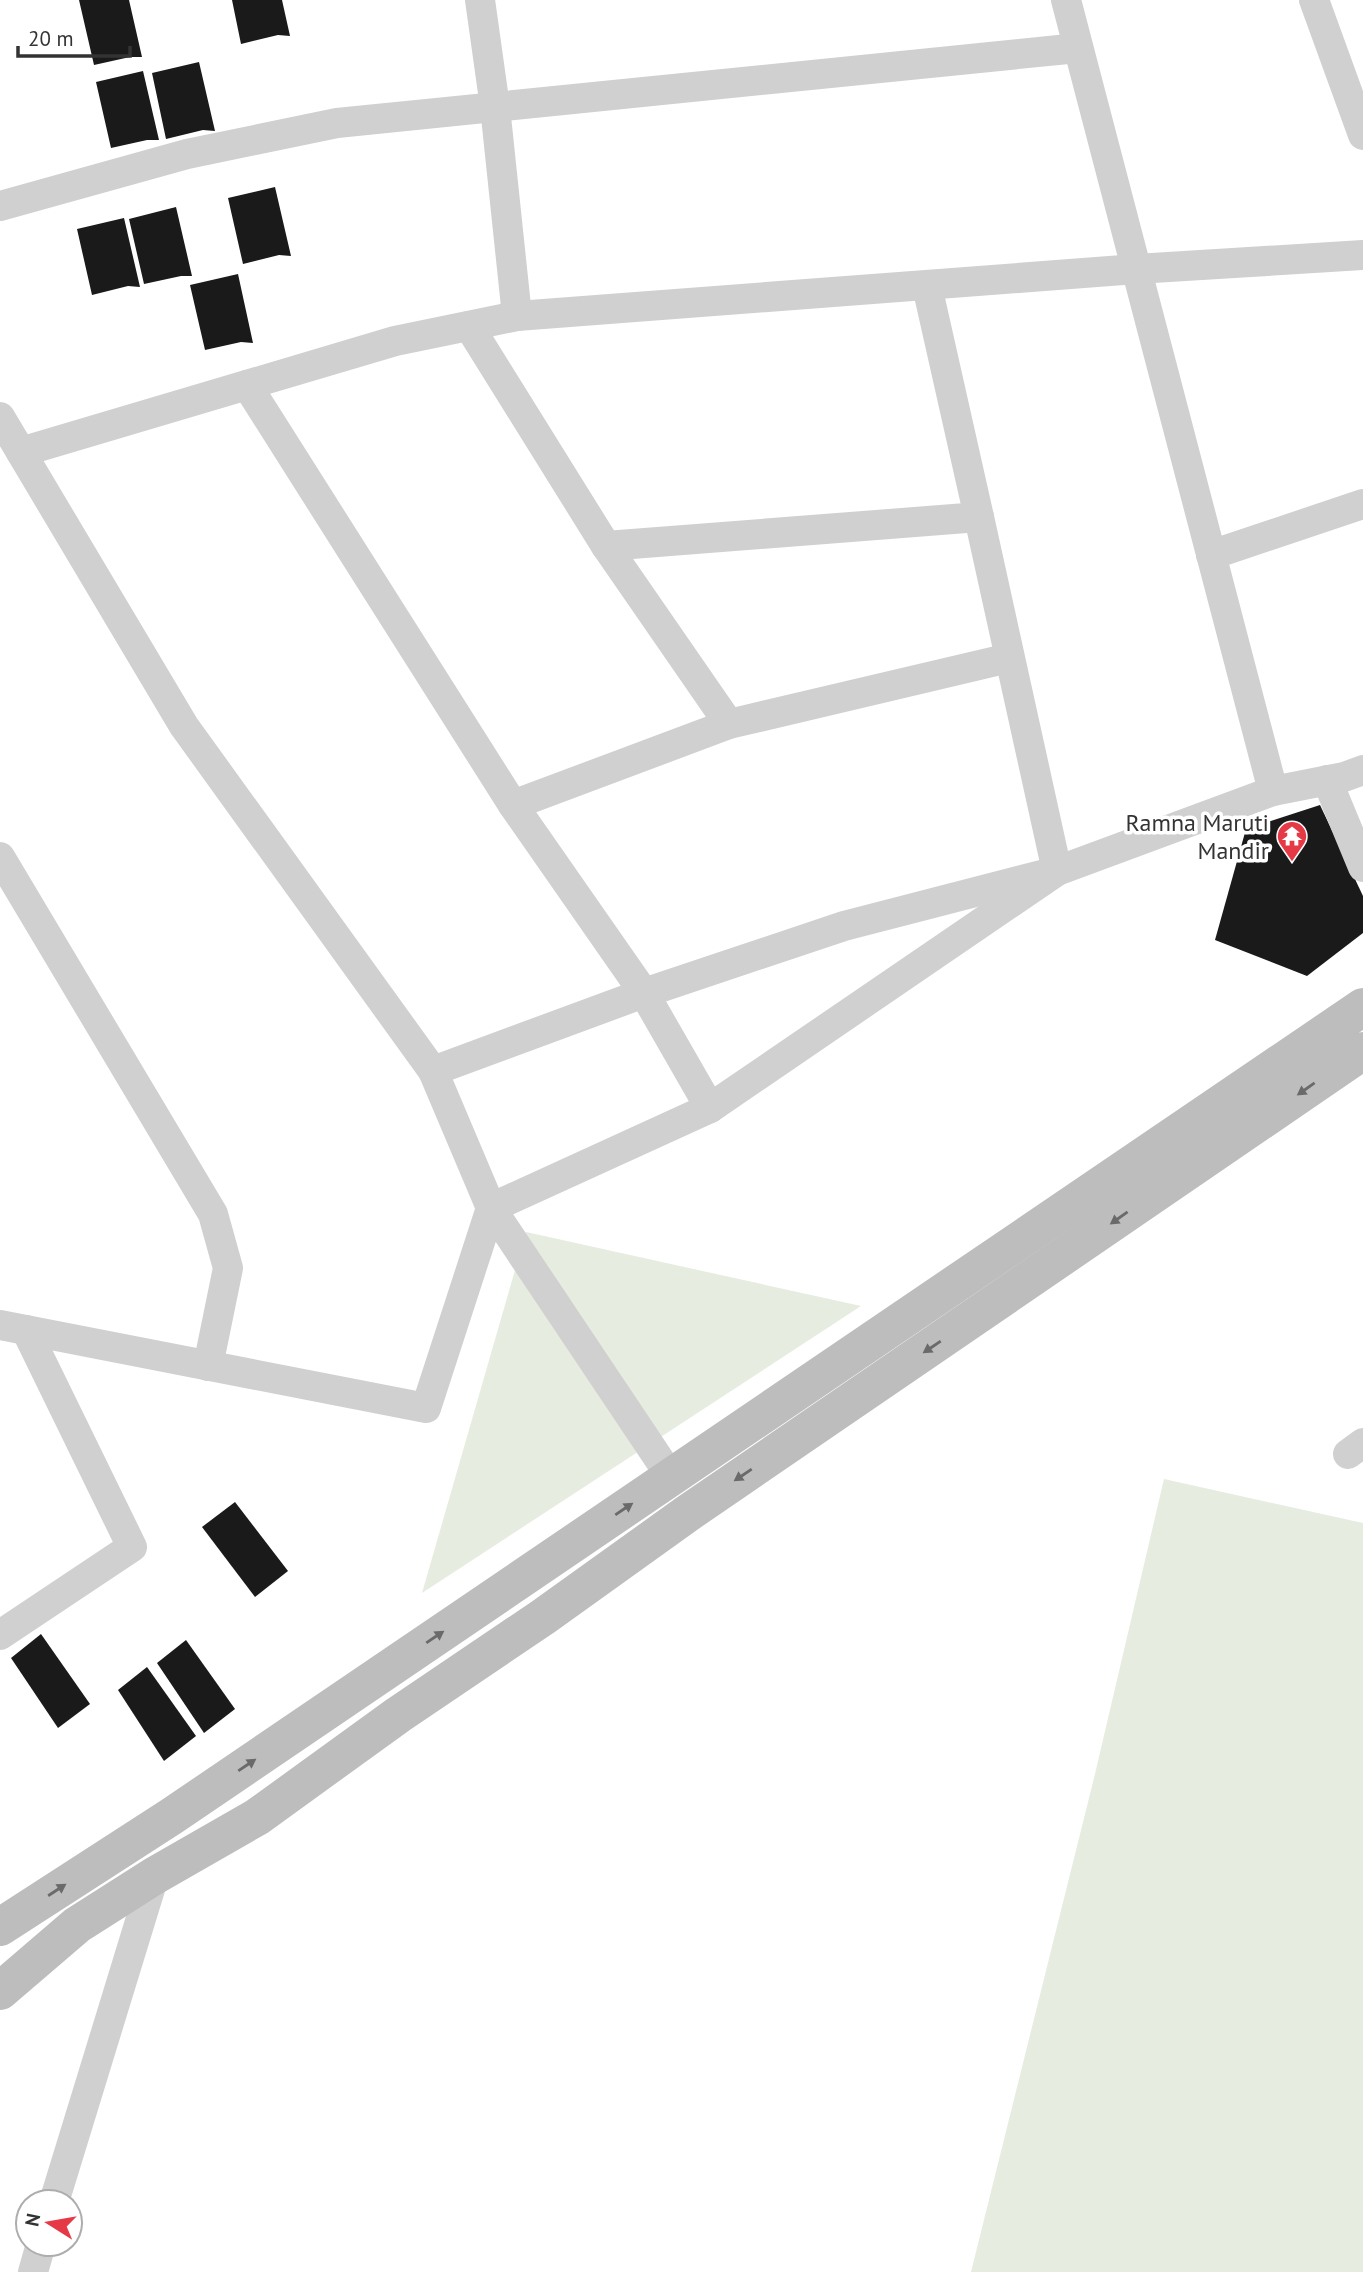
<svg xmlns="http://www.w3.org/2000/svg" width="1363" height="2272" viewBox="0 0 1363 2272" font-family="'PT Sans',sans-serif">
<style>
.green{fill:#e6ecdf}
.building{fill:#1a1a1a}
.lines{fill:none;stroke-linecap:round;stroke-linejoin:round}
.street{stroke:#d0d0d0;stroke-width:30}
.secondary{stroke:#bdbdbd;stroke-width:38}
.oneway{fill:#6a6a6a}
.labels{text-anchor:middle;dominant-baseline:central;stroke-width:7;stroke-linejoin:round;paint-order:stroke}
.poi-label{font-size:24px;fill:#333;stroke:#fff;text-anchor:end}
</style>
<rect width="100%" height="100%" fill="#fff"/>
<g class="green">
<path d="M 526,1232 L 861,1306 L 422,1593 Z"/>
<path d="M 1164,1479 L 1363,1523 L 1363,2272 L 971,2272 L 1095,1774 Z"/>
</g>
<g class="building">
<path d="M 79,0 L 129,0 L 142,57 L 130,57 L 94,65 Z"/>
<path d="M 232,0 L 282,0 L 290,36 L 278,35 L 241,44 Z"/>
<path d="M 199,62 L 215,131 L 203,130 L 166,139 L 152,73 Z"/>
<path d="M 143,71 L 159,140 L 147,140 L 111,148 L 96,82 Z"/>
<path d="M 275,187 L 291,256 L 279,255 L 243,264 L 228,198 Z"/>
<path d="M 176,207 L 192,276 L 181,276 L 144,284 L 129,219 Z"/>
<path d="M 124,218 L 140,287 L 128,286 L 92,295 L 77,229 Z"/>
<path d="M 238,274 L 253,343 L 241,342 L 205,350 L 190,285 Z"/>
<path d="M 1320,805 L 1363,896 L 1363,933 L 1307,976 L 1215,940 L 1246,829 Z"/>
<path d="M 235,1502 L 288,1571 L 255,1597 L 202,1527 Z"/>
<path d="M 41,1634 L 90,1704 L 58,1728 L 11,1658 Z"/>
<path d="M 186,1640 L 235,1709 L 204,1733 L 157,1663 Z"/>
<path d="M 147,1667 L 196,1736 L 164,1761 L 118,1690 Z"/>
</g>
<g class="lines">
<g class="street">
<path d="M 480,0 L 495,107 L 517,316"/>
<path d="M 1066,0 L 1273,791"/>
<path d="M 1314,0 L 1363,135"/>
<path d="M 0,206 L 187,154 L 337,123 L 1078,48"/>
<path d="M 469,326 L 606,546"/>
<path d="M 247,385 L 513,805"/>
<path d="M 0,417 L 184,726 L 433,1071"/>
<path d="M 21,452 L 395,341 L 517,316 L 1136,269 L 1363,255"/>
<path d="M 1211,555 L 1363,504"/>
<path d="M 729,724 L 1009,658"/>
<path d="M 1327,780 L 1363,867"/>
<path d="M 0,857 L 213,1214 L 228,1268 L 208,1366"/>
<path d="M 710,1108 L 1057,871 L 979,517"/>
<path d="M 0,1325 L 426,1408 L 491,1208 L 433,1071 L 644,993 L 844,926 L 1057,871 L 1273,791 L 1344,777 L 1363,770"/>
<path d="M 1348,1454 L 1363,1443"/>
<path d="M 671,1477 L 491,1208 L 710,1108 L 644,993 L 513,805 L 729,724 L 606,546 L 979,517 L 927,286"/>
<path d="M 0,1635 L 132,1547 L 26,1330"/>
<path d="M 54,2202 L 154,1876"/>
<path d="M 33,2272 L 41,2244"/>
</g>
<g class="secondary">
<path d="M 0,1927 L 172,1816 L 1363,1007"/>
<path d="M 0,1991 L 77,1925 L 154,1876 L 257,1817 L 398,1715 L 543,1617 L 688,1513 L 1363,1051"/>
</g>
</g>
<defs><path id="oneway-solid" d="M-6-.8H1V-3.2L6.5 0L1 3.2V.8H-6Z" transform="scale(1.75)"/></defs>
<g class="oneway">
<use href="#oneway-solid" transform="translate(1306 1089) rotate(145)"/>
<use href="#oneway-solid" transform="translate(1119 1218) rotate(145)"/>
<use href="#oneway-solid" transform="translate(932 1347) rotate(146)"/>
<use href="#oneway-solid" transform="translate(743 1475) rotate(146)"/>
<use href="#oneway-solid" transform="translate(624 1509) rotate(-34)"/>
<use href="#oneway-solid" transform="translate(435 1637) rotate(-34)"/>
<use href="#oneway-solid" transform="translate(247 1765) rotate(-34)"/>
<use href="#oneway-solid" transform="translate(57 1890) rotate(-33)"/>
</g>
<defs>
<g id="temple-pin" transform="scale(1.575)"><path d="M0 17L-7.5 6A9.5 9.5 0 1 1 7.5 6Z" fill="#e63946" stroke="#fff"/><path d="M0-6L5-2H3V0L6.5 2.5H4V6H1.5V3h-3V6H-4V2.5H-6.5L-3 0V-2H-5Z" fill="#fff"/></g>
</defs>
<g fill-rule="evenodd">
<use href="#temple-pin" x="1292" y="836"/>
</g>
<g class="labels">
<g class="poi-label">
<text x="1269" y="822">Ramna Maruti<tspan x="1269" dy="28">Mandir</tspan></text>
</g>
</g>
<g transform="translate(49 2223) rotate(281)"><circle r="33" fill="#ffffff" stroke="#adadad" stroke-width="2"/>
<path d="M0-5L12 26L0 18L-12 26Z" fill="#e63946"/>
<text y="-10" font-size="19" font-weight="bold" text-anchor="middle" fill="#333333">N</text>
</g>
<path d="M18 46v10h112v-10" fill="none" stroke="#333333" stroke-width="3.5"/>
<text x="28" y="46" font-size="21" fill="#333333" stroke="#ffffff" stroke-width="5" paint-order="stroke">20 m</text>
</svg>
